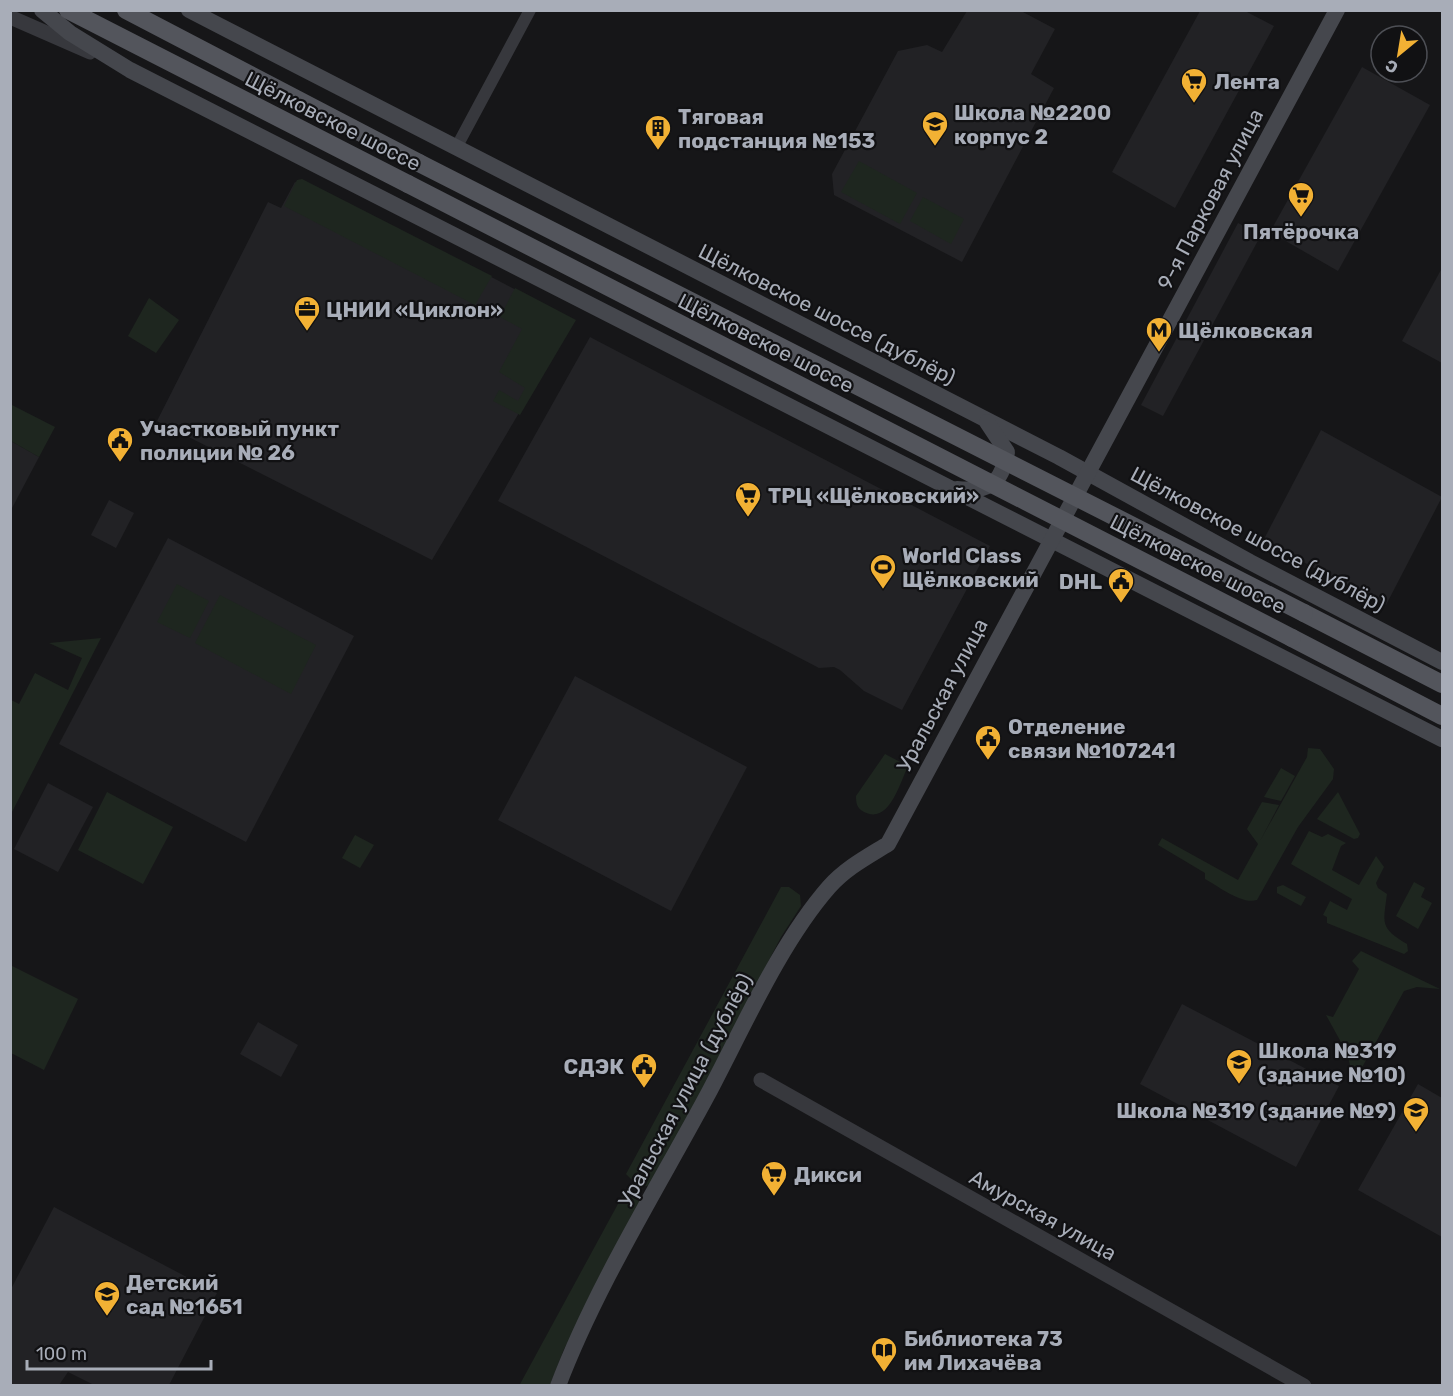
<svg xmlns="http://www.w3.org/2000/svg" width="1453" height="1396" viewBox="0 0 1453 1396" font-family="Rubik,sans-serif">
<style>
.built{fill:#222225}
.green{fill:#1e261f}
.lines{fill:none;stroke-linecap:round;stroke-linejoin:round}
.minor{stroke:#37383d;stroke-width:12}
.tertiary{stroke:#37383d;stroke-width:15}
.secondary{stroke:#45474d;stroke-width:16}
.primary{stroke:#53555c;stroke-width:18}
.primary-bridge{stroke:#53555c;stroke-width:18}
.labels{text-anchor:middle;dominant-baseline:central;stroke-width:4.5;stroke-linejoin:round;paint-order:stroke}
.poi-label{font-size:21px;font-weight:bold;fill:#a8adb8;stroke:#111113;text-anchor:start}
.street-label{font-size:21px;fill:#a8adb8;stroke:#111113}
</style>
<rect width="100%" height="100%" fill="#161618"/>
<g class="built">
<path d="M 967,11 L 1021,11 L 1055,29 L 1031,74 L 1054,88 L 962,262 L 834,195 L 832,174 L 898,51 L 927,45 L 942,52 Z"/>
<path d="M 1200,11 L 1245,11 L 1274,26 L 1175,208 L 1112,172 Z"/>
<path d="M 1362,67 L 1430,105 L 1338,271 L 1270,232 Z"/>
<path d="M 295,182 L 422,241 L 574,320 L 432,560 L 157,421 L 268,202 L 281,208 Z"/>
<path d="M 1238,223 L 1261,235 L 1163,416 L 1141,405 Z"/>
<path d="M 1442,268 L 1442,363 L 1402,341 Z"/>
<path d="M 590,337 L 990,546 L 902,710 L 864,691 L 840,670 L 834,667 L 819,668 L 498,501 Z"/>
<path d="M 1321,430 L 1442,497 L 1386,605 L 1263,541 Z"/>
<path d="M 11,441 L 39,457 L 11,510 Z"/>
<path d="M 109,500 L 134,513 L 116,548 L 91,535 Z"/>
<path d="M 168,538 L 354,636 L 246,842 L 59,744 Z"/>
<path d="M 575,676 L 747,767 L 671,911 L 498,820 Z"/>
<path d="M 48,783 L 93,807 L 58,872 L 14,849 Z"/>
<path d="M 1182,1004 L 1339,1086 L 1296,1167 L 1140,1084 Z"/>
<path d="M 258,1022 L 298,1045 L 281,1077 L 240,1054 Z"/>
<path d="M 1418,1084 L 1442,1098 L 1442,1237 L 1358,1190 Z"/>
<path d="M 54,1207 L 217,1293 L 169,1385 L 94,1385 L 68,1372 L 59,1385 L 11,1386 L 11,1289 Z"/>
</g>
<g class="green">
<path d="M 859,161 L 917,193 L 900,224 L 841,192 Z"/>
<path d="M 302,179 L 492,276 L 475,305 L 284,206 L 297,180 Z"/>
<path d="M 923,197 L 964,219 L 951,244 L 910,221 Z"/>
<path d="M 515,288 L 576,320 L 520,415 L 493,401 L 499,390 L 518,401 L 525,388 L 499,372 L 522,329 L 500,317 Z"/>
<path d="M 149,298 L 179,320 L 156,353 L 128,336 Z"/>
<path d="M 10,404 L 55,427 L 39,457 L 11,441 Z"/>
<path d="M 177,584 L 209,601 L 190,638 L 157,622 Z"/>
<path d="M 220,595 L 316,645 L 291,694 L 195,643 Z"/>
<path d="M 101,638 L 11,814 L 11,700 L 19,704 L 35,673 L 68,690 L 82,658 L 49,643 Z"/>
<path d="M 1308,748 L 1320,749 L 1334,769 L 1333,779 L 1298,827 L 1257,900 C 1242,905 1218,886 1205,879 L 1205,873 L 1158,845 L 1162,838 L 1238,880 L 1258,844 L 1247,829 L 1262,802 L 1279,805 L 1260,841 L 1307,757 Z"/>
<path d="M 885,754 L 908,766 C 900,783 889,825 864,812 C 857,808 856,804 856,796 Z"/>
<path d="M 1281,768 L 1295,776 L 1281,801 L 1264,797 Z"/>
<path d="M 107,792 L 173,827 L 143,884 L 78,850 Z"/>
<path d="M 1338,792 L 1360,834 L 1358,838 L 1354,839 L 1317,819 Z"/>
<path d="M 1309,831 L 1322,837 L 1328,834 L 1346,843 L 1341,846 L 1332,870 L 1359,885 L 1376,856 L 1384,867 L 1376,883 L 1378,888 L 1387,894 C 1383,924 1380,928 1407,944 L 1408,951 L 1404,954 L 1327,923 L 1327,917 L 1323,915 L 1330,901 L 1347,910 L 1352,899 L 1291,864 Z"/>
<path d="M 355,835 L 374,845 L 360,868 L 342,858 Z"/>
<path d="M 1414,882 L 1425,888 L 1421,897 L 1432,903 L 1418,929 L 1396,916 Z"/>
<path d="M 1283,885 L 1306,897 L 1301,906 L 1277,893 L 1277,887 Z"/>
<path d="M 781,887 L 789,887 L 800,895 L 801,906 L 781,937 L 655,1181 L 647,1186 L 639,1187 L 626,1174 Z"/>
<path d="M 1361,951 L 1440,989 L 1417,987 L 1404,991 L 1354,1082 L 1347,1053 L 1326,1015 L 1333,1017 L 1359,969 L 1352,961 Z"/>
<path d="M 10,965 L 78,999 L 44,1070 L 11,1053 Z"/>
<path d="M 625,1191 L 640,1201 L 639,1208 L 564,1349 L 550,1385 L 519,1386 Z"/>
</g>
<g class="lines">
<path class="minor" d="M 456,148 L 530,10"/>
<g class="tertiary">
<path d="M 10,17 L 90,52"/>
<path d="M 761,1080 L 1304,1386"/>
</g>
<g class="secondary">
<path d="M 42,10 L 70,33 L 130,70 L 1442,739"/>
<path d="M 189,10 L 1059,457 L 1250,562 L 1442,662"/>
<path d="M 957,489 C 989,492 1002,484 1007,452 L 987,422"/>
<path d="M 558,1386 C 595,1288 658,1187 708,1094 C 743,1028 780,943 829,887 C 846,868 867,857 888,844 L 1337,10"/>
</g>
<g class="primary">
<path d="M 68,10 L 408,184"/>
<path d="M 126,10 L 419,163"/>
<path d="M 1304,613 L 1442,684"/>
<path d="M 1292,638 L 1442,716"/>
</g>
<g class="primary-bridge">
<path d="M 419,163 L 1304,613"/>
<path d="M 408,184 L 1292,638"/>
</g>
</g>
<defs>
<g id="supermarket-pin" transform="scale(1.35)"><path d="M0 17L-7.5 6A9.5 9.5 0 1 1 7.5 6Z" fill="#f2b134" stroke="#111113"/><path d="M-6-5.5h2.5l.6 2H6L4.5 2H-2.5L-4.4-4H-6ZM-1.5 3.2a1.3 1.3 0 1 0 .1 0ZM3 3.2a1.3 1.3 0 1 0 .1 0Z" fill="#111"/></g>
<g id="school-pin" transform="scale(1.35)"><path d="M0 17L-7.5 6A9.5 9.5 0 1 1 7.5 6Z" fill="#f2b134" stroke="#111113"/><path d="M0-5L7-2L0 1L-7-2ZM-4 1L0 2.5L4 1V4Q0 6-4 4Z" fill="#111"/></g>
<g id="building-pin" transform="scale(1.35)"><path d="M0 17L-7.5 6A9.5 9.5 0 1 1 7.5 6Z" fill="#f2b134" stroke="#111113"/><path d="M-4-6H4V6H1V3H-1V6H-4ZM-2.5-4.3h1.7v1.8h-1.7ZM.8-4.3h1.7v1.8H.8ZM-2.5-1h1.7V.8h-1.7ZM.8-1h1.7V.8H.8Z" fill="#111"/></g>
<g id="office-pin" transform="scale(1.35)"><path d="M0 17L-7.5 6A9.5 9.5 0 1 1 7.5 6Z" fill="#f2b134" stroke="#111113"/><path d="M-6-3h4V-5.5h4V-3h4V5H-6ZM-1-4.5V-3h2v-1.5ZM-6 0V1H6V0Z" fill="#111"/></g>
<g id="metro-pin" transform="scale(1.35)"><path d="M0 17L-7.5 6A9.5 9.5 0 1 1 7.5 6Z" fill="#f2b134" stroke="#111113"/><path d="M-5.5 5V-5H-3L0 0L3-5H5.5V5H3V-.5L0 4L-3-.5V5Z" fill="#111"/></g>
<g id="civic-pin" transform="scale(1.35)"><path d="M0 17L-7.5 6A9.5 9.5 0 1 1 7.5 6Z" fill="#f2b134" stroke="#111113"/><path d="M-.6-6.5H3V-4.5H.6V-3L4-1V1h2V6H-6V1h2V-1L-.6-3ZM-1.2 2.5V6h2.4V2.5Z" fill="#111"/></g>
<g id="stadium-pin" transform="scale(1.35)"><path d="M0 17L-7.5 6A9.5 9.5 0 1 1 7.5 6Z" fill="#f2b134" stroke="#111113"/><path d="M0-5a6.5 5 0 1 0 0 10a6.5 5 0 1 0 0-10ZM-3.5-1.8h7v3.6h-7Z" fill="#111"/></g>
<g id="library-pin" transform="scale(1.35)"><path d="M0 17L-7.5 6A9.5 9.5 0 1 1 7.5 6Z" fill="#f2b134" stroke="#111113"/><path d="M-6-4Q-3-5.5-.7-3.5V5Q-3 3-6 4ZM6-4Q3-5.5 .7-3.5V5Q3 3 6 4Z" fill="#111"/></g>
</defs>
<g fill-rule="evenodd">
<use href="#supermarket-pin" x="1194" y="81"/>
<use href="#school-pin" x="935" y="124"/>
<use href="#building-pin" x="658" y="128"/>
<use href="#supermarket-pin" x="1301" y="195"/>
<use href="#office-pin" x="307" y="309"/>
<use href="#metro-pin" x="1159" y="330"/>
<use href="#civic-pin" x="120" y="440"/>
<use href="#supermarket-pin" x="748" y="495"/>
<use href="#stadium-pin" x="883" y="567"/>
<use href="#civic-pin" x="1121" y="581"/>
<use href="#civic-pin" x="988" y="738"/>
<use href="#school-pin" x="1239" y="1062"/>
<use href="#civic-pin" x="644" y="1066"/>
<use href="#school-pin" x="1416" y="1110"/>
<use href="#supermarket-pin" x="774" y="1174"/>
<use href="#school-pin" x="107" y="1294"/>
<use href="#library-pin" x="884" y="1350"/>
</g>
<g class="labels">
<g class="poi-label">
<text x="1214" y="81">Лента</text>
<text x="954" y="112">Школа №2200<tspan x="954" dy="24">корпус 2</tspan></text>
<text x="678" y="116">Тяговая<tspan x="678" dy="24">подстанция №153</tspan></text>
<text x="1301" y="231" text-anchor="middle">Пятёрочка</text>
<text x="326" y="309">ЦНИИ «Циклон»</text>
<text x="1178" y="330">Щёлковская</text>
<text x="140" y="428">Участковый пункт<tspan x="140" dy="24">полиции № 26</tspan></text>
<text x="768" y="495">ТРЦ «Щёлковский»</text>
<text x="902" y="555">World Class<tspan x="902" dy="24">Щёлковский</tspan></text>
<text x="1102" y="581" text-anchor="end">DHL</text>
<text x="1008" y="726">Отделение<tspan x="1008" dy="24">связи №107241</tspan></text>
<text x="1258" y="1050">Школа №319<tspan x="1258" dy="24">(здание №10)</tspan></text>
<text x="624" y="1066" text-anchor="end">СДЭК</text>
<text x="1396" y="1110" text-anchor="end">Школа №319 (здание №9)</text>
<text x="794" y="1174">Дикси</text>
<text x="126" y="1282">Детский<tspan x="126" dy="24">сад №1651</tspan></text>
<text x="904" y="1338">Библиотека 73<tspan x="904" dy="24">им Лихачёва</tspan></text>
</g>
<g class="street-label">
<text transform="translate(333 121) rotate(27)">Щёлковское шоссе</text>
<text transform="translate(1210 199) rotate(-62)">9-я Парковая улица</text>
<text transform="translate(827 314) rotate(27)">Щёлковское шоссе (дублёр)</text>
<text transform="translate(766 343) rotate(27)">Щёлковское шоссе</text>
<text transform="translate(1258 539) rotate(28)">Щёлковское шоссе (дублёр)</text>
<text transform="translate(1198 564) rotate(27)">Щёлковское шоссе</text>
<text transform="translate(942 695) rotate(-62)">Уральская улица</text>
<text transform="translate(685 1090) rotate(-62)">Уральская улица (дублёр)</text>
<text transform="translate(1043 1215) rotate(29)">Амурская улица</text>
</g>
</g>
<rect width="1453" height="1396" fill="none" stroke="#a8adb8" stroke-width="24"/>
<g transform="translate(1399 54) rotate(210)"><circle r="28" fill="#111113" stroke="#4d4f55" stroke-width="1.5"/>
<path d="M0-4.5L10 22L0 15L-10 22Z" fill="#f2b134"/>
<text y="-9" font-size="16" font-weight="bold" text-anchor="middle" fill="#a8adb8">С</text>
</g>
<path d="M27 1360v9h184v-9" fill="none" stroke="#a8adb8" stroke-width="3"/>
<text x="36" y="1360" font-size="18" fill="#a8adb8" stroke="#111113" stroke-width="4.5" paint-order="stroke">100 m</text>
</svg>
